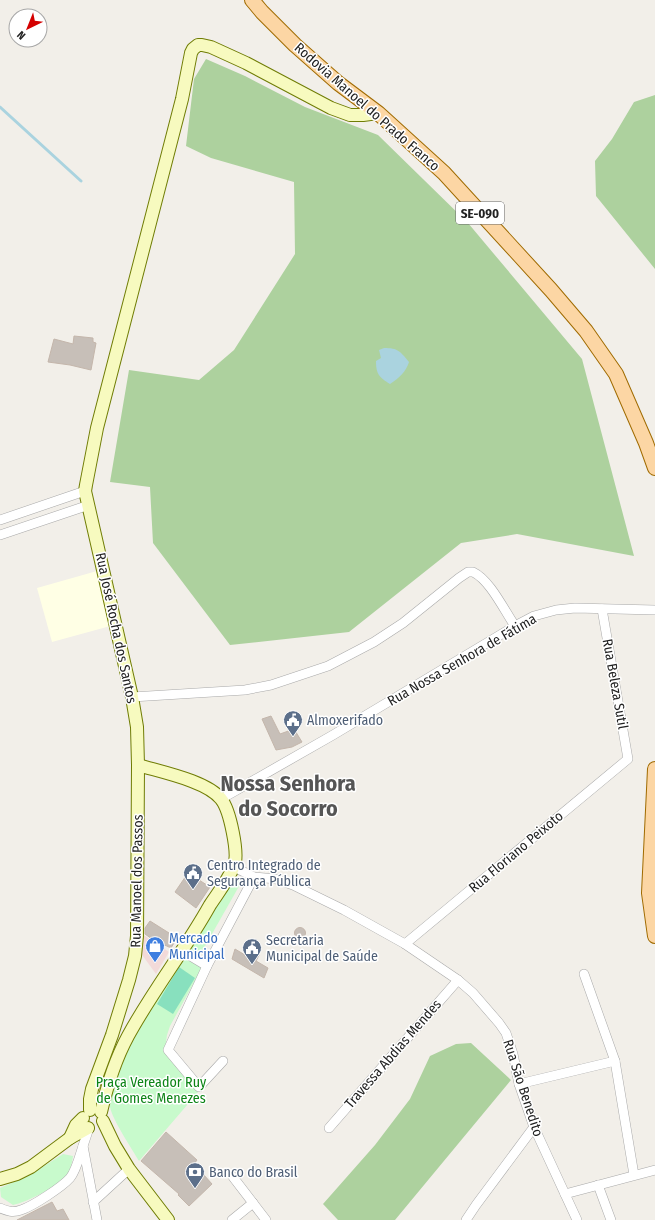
<svg xmlns="http://www.w3.org/2000/svg" width="655" height="1220" viewBox="0 0 655 1220" font-family="'Fira Sans Condensed',sans-serif">
<style>
.commercial{fill:#f2dad9}
.education{fill:#ffffe5}
.forest{fill:#add19e}
.park{fill:#c8facc}
.pitch{fill:#88e0be}
.water{fill:#aad3df}
.lines{fill:none;stroke-linecap:round;stroke-linejoin:round}
.stream{stroke:#aad3df;stroke-width:3}
.building{fill:#c7bfb8;stroke:#c4b6ab}
.street-casing{stroke:#a9a9a9;stroke-width:10}
.secondary-casing{stroke:#707d05;stroke-width:14}
.primary-casing{stroke:#a06b00;stroke-width:16}
.street{stroke:#fff;stroke-width:9}
.secondary{stroke:#f7fabf;stroke-width:12}
.primary{stroke:#fcd6a4;stroke-width:14}
.labels{text-anchor:middle;dominant-baseline:central;stroke-width:3;stroke-linejoin:round;paint-order:stroke}
.shield{fill:#fff;stroke:#646464;stroke-width:1}
.shield-label{font-size:13px;font-weight:bold;fill:#222}
.street-label{font-size:14px;fill:#222;stroke:#fff}
.service-label{font-size:14px;fill:#4e5e75;stroke:#fff;text-anchor:start}
.shop-label{font-size:14px;fill:#366cbe;stroke:#fff;text-anchor:start}
.park-label{font-size:14px;fill:#0c8416;stroke:#fff}
.town-label{font-size:22px;font-weight:bold;fill:#555;stroke:#fff}
</style>
<rect width="100%" height="100%" fill="#f2efe9"/>
<path class="commercial" d="M 142,934 L 169,952 L 156,974 L 140,952 Z"/>
<path class="education" d="M 97,571 L 114,625 L 52,642 L 37,588 Z"/>
<g class="forest">
<path d="M 206,59 L 245,76 L 305,107 L 378,135 L 468,223 L 582,359 L 634,556 L 517,534 L 461,543 L 349,632 L 230,645 L 153,543 L 150,487 L 110,482 L 129,370 L 199,380 L 234,350 L 295,254 L 294,182 L 211,158 L 186,146 L 194,79 Z"/>
<path d="M 655,95 L 655,269 L 596,196 L 595,161 L 612,139 L 634,102 Z"/>
<path d="M 471,1043 L 511,1080 L 395,1220 L 338,1220 L 323,1204 L 375,1145 L 410,1099 L 430,1056 L 456,1044 Z"/>
</g>
<g class="park">
<path d="M 234,875 L 242,881 L 200,955 L 190,950 Z"/>
<path d="M 182,957 L 202,968 L 170,1026 L 167,1035 L 165,1050 L 200,1090 L 139,1161 C 132,1149 112,1119 110,1107 C 105,1078 165,986 182,957 Z"/>
<path d="M 63,1154 L 73,1156 C 72,1164 70,1173 64,1179 C 54,1188 27,1202 13,1205 L 1,1197 L 0,1188 L 30,1175 Z"/>
</g>
<path class="pitch" d="M 179,967 L 195,978 L 173,1014 L 157,1004 Z"/>
<path class="water" d="M 384,348 C 398,348 400,351 409,362 C 406,372 399,378 390,384 C 379,377 376,374 376,361 L 381,358 L 379,350 Z"/>
<g class="lines">
<path class="stream" d="M 0,107 L 81,181"/>
</g>
<g class="building">
<path d="M 74,336 L 93,338 L 93,342 L 96,343 L 91,370 L 70,365 L 48,362 L 54,339 L 73,344 Z"/>
<path d="M 271,716 L 280,734 L 294,729 L 302,742 L 292,747 L 276,750 L 262,719 Z"/>
<path d="M 188,873 L 210,887 L 196,908 L 175,892 Z"/>
<path d="M 150,921 L 177,938 L 171,948 L 152,939 L 145,934 L 145,928 Z"/>
<circle cx="300" cy="933" r="5.5"/>
<path d="M 235,949 L 245,955 L 248,950 L 259,955 L 256,961 L 268,968 L 264,978 L 232,959 Z"/>
<path d="M 166,1132 L 197,1160 L 194,1164 L 212,1184 L 189,1206 L 178,1195 L 179,1194 L 141,1161 Z"/>
<path d="M 52,1202 L 57,1211 L 63,1209 L 69,1220 L 17,1220 Z"/>
</g>
<g class="lines">
<g class="street-casing">
<g id="street">
<path d="M 0,520 L 85,491"/>
<path d="M 0,535 L 89,505"/>
<path d="M 132,697 L 245,690 L 271,685 L 328,666 L 374,642 L 403,623 L 459,578 L 468,572 L 473,572 C 490,580 504,610 515,626"/>
<path d="M 221,799 L 333,735 L 515,626 L 534,616 L 556,610 L 575,608 L 655,610"/>
<path d="M 234,865 L 240,870 L 254,877 L 276,879 L 293,885 L 344,910 L 405,944 L 458,980 L 473,993 L 499,1023 L 506,1033 L 513,1054 L 519,1084 L 534,1127 L 577,1220"/>
<path d="M 405,944 L 628,759 L 602,609"/>
<path d="M 182,951 L 207,966"/>
<path d="M 584,974 L 615,1061 L 634,1175"/>
<path d="M 223,1061 L 199,1087 L 168,1050 L 207,966 L 254,877"/>
<path d="M 519,1084 L 615,1061"/>
<path d="M 89,1128 L 83,1146 L 97,1220"/>
<path d="M 329,1128 L 458,980"/>
<path d="M 233,1177 L 266,1220"/>
<path d="M 598,1185 L 611,1220"/>
<path d="M 565,1194 L 655,1170"/>
<path d="M 93,1202 L 129,1169"/>
<path d="M 0,1208 C 7,1211 13,1213 21,1210 C 33,1206 62,1187 70,1178 C 76,1171 80,1155 83,1146"/>
<path d="M 232,1220 L 253,1203"/>
<path d="M 466,1220 L 476,1205 L 534,1127"/>
</g>
</g>
<g class="secondary-casing">
<g id="secondary">
<path d="M 90,1110 L 90,1099 L 92,1089 L 112,1035 L 129,980 L 135,956 L 137,936 L 138,765 L 137,727 L 132,697 L 85,491 L 86,485 L 97,428 L 182,99 L 191,53 L 193,49 L 198,45 L 202,45 L 211,47 L 246,63 L 331,108 L 350,115 L 363,115 L 378,113"/>
<path d="M 101,1112 C 107,1086 115,1060 128,1036 C 153,990 185,950 210,905 C 218,893 228,880 234,866 C 239,854 230,810 221,799 C 207,781 161,772 138,765"/>
<path d="M 103,1121 L 115,1146 L 129,1169 L 168,1220"/>
<path d="M 70,1138 L 76,1125 L 83,1118"/>
<path d="M 0,1179 L 17,1174 L 31,1167 L 70,1138 L 88,1128"/>
</g>
</g>
<g class="primary-casing">
<g id="primary">
<path d="M 252,0 L 262,12 L 295,45 L 338,83 L 378,113 L 444,173 L 551,290 L 586,331 L 616,374 L 646,443 L 655,468"/>
<path d="M 655,769 L 649,893 L 655,936"/>
</g>
</g>
<use href="#street" class="street"/>
<use href="#secondary" class="secondary"/>
<use href="#primary" class="primary"/>
</g>
<defs>
<g id="civic-pin" transform="scale(1)"><path d="M0 17L-7.5 6A9.5 9.5 0 1 1 7.5 6Z" fill="#5c6f8a" stroke="#fff"/><path d="M-.6-6.5H3V-4.5H.6V-3L4-1V1h2V6H-6V1h2V-1L-.6-3ZM-1.2 2.5V6h2.4V2.5Z" fill="#fff"/></g>
<g id="shop-pin" transform="scale(1)"><path d="M0 17L-7.5 6A9.5 9.5 0 1 1 7.5 6Z" fill="#3f7fe0" stroke="#fff"/><path d="M-5-2.5h2.3a2.7 3.5 0 0 1 5.4 0H5L5.5 6h-11ZM-1.5-2.5h3a1.5 2.3 0 0 0-3 0Z" fill="#fff"/></g>
<g id="bank-pin" transform="scale(1)"><path d="M0 17L-7.5 6A9.5 9.5 0 1 1 7.5 6Z" fill="#5c6f8a" stroke="#fff"/><path d="M-6-4H6V4H-6ZM0-2.3a2.3 2.3 0 1 0 0 4.6a2.3 2.3 0 1 0 0-4.6Z" fill="#fff"/></g>
</defs>
<g fill-rule="evenodd">
<use href="#civic-pin" x="293" y="720"/>
<use href="#civic-pin" x="193" y="873"/>
<use href="#shop-pin" x="155" y="946"/>
<use href="#civic-pin" x="252" y="948"/>
<use href="#bank-pin" x="195" y="1172"/>
</g>
<g class="labels">
<rect class="shield" x="456" y="202" width="48" height="22" rx="3"/>
<g class="shield-label">
<text x="480" y="213">SE-090</text>
</g>
<g class="street-label">
<text transform="translate(367 107) rotate(41)">Rodovia Manoel do Prado Franco</text>
<text transform="translate(116 628) rotate(78)">Rua José Rocha dos Santos</text>
<text transform="translate(462 660) rotate(-30)">Rua Nossa Senhora de Fátima</text>
<text transform="translate(615 684) rotate(80)">Rua Beleza Sutil</text>
<text transform="translate(516 852) rotate(-40)">Rua Floriano Peixoto</text>
<text transform="translate(137 881) rotate(-89)">Rua Manoel dos Passos</text>
<text transform="translate(393 1054) rotate(-49)">Travessa Abdias Mendes</text>
<text transform="translate(523 1088) rotate(72)">Rua São Benedito</text>
</g>
<g class="service-label">
<text x="307" y="720">Almoxerifado</text>
<text x="207" y="865">Centro Integrado de<tspan x="207" dy="16">Segurança Pública</tspan></text>
<text x="266" y="940">Secretaria<tspan x="266" dy="16">Municipal de Saúde</tspan></text>
<text x="209" y="1172">Banco do Brasil</text>
</g>
<g class="shop-label">
<text x="169" y="938">Mercado<tspan x="169" dy="16">Municipal</tspan></text>
</g>
<g class="park-label">
<text x="151" y="1082">Praça Vereador Ruy<tspan x="151" dy="16">de Gomes Menezes</tspan></text>
</g>
<g class="town-label">
<text x="288" y="783">Nossa Senhora<tspan x="288" dy="25">do Socorro</tspan></text>
</g>
</g>
<g transform="translate(28 28) rotate(223)"><circle r="19" fill="#ffffff" stroke="#a7a7a7"/>
<path d="M0-3L7 15L0 10L-7 15Z" fill="#d40000"/>
<text y="-6" font-size="11" font-weight="bold" text-anchor="middle" fill="#222222">N</text>
</g>
</svg>
